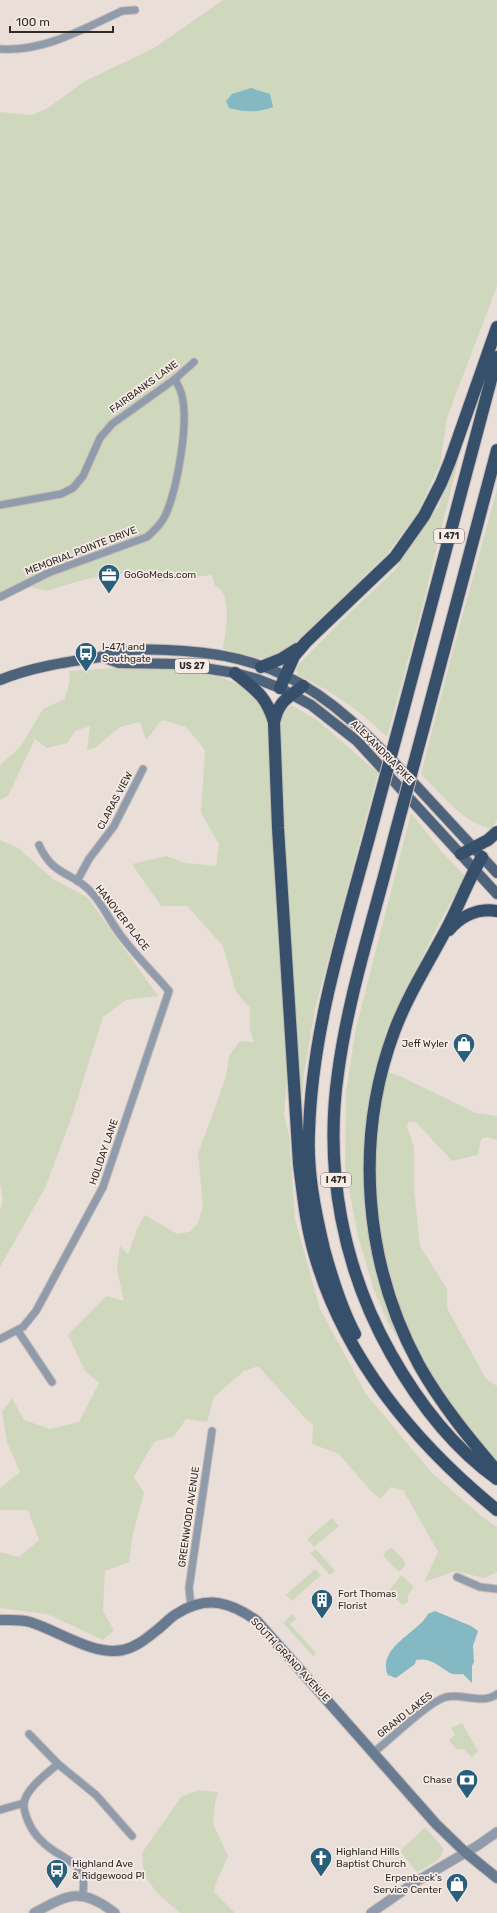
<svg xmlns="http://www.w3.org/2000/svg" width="497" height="1913" viewBox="0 0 497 1913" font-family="Rubik,sans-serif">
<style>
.green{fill:#cfd8bd}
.water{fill:#84b8c2}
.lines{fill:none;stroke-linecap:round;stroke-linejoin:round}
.minor-casing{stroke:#c5bab6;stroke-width:9}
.tertiary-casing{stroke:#c5bab6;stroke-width:11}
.secondary-casing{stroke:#c5bab6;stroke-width:12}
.primary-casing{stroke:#c5bab6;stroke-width:12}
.motorway-casing{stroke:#c5bab6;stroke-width:14}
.minor{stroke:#909cab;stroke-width:7}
.tertiary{stroke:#909cab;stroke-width:9}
.secondary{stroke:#697b90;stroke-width:10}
.primary{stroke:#4d637c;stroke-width:10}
.motorway{stroke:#364f6b;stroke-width:12}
.motorway-bridge-casing{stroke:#c5bab6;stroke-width:14;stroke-linecap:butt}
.motorway-bridge{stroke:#364f6b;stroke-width:12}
.labels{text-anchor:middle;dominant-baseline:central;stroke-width:3.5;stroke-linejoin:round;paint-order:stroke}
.shield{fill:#f7ebe6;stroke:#6b6562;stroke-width:1}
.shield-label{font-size:9px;font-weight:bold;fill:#2f2b29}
.street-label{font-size:10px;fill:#2f2b29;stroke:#f7ebe6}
.poi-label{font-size:10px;fill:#2f2b29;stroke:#f7ebe6;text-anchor:start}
</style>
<rect width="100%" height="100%" fill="#eaded9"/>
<g class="green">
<path d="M 223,0 L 497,0 L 497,286 L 447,418 L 440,464 L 417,514 L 387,554 L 285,653 L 271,659 L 259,658 L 223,649 C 225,633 234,594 215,586 L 212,575 L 160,581 L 136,572 L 90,578 L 46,591 L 27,586 L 0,594 L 0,112 L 32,115 L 48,108 L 85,81 L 154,48 Z"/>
<path d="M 459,457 L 421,612 L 387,737 C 359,709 334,694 299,675 L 296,671 L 298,665 L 338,624 L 394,571 L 438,507 Z"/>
<path d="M 497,489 L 497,820 L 492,828 C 466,827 439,791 421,774 L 450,661 Z"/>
<path d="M 129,667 L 174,669 L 217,676 L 246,687 L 264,707 L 267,722 L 287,1082 L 284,1115 L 289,1135 L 295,1219 L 320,1309 L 366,1394 L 432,1473 L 481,1516 L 497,1527 L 497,1572 L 484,1578 L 455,1571 L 424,1582 L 438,1552 L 403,1490 L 391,1487 L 380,1499 L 369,1489 L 339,1454 L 312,1444 L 313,1425 L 305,1418 L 258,1366 L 244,1371 L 214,1397 L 207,1422 L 186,1419 L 174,1436 L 154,1442 L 134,1477 L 144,1493 L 133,1533 L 129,1562 L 105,1571 L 103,1611 L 114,1630 L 103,1640 L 47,1614 L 0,1608 L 0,1552 L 19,1557 L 39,1540 L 28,1510 L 0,1510 L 0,1488 L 20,1472 L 7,1442 L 2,1412 L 12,1398 L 24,1420 L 50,1429 L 79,1422 L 99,1383 L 85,1371 L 68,1335 L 106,1296 L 124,1301 L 117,1270 L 120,1246 L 128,1254 L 137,1229 L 145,1215 L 177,1234 L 189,1232 L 197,1224 L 203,1208 L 198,1154 L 226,1077 L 229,1056 L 240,1041 L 254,1042 L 250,1031 L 250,1008 L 236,992 L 223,946 L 187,906 L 161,906 L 132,864 L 166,856 L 186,863 L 216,866 L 219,844 L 201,813 L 205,750 L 186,727 L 162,720 L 146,740 L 140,722 L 120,727 L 95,748 L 87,750 L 90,726 L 75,731 L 67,743 L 47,748 L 35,739 L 8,796 L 0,800 L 0,765 L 20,747 L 43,709 L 65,699 L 70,679 L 69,671 Z"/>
<path d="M 293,706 L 317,720 L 378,773 L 315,1009 L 304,1073 L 300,1130 L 279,744 L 280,717 L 285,708 Z"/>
<path d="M 411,813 L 441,851 L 465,876 L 432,937 L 386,1032 L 374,1081 L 363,1152 L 365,1214 L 378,1279 L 402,1344 L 389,1325 L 374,1290 L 358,1236 L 345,1168 L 346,1092 L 356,1028 Z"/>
<path d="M 0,840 L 18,848 L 53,879 L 88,898 L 158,996 L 126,1000 L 103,1017 L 72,1116 L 46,1186 L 0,1267 L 0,1210 L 3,1200 L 0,1183 Z"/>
<path d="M 388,1072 L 402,1077 L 476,1113 L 497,1116 L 497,1140 L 487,1137 L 481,1139 L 478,1155 L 452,1161 L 416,1122 L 409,1122 L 407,1127 L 414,1147 L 414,1190 L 420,1246 L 447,1289 L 447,1308 L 486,1379 L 497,1386 L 497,1461 C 476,1443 460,1418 444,1395 C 389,1312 365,1216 378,1116 C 380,1102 385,1087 388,1072 Z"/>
<path d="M 332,1518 L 339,1526 L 314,1547 L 307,1539 Z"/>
<path d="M 392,1548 L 404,1560 L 405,1565 L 399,1572 L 383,1556 L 386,1551 Z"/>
<path d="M 316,1549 L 335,1571 L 330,1575 L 310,1553 Z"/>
<path d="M 315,1569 L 321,1575 L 292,1601 L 286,1595 Z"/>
<path d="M 401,1575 L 414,1587 L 408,1595 L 408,1602 L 402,1605 L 389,1591 Z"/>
<path d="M 292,1614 L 296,1619 L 290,1624 L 316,1653 L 313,1656 L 283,1623 Z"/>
<path d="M 462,1723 L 478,1751 L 472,1757 L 463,1749 L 457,1750 L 449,1740 L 455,1735 L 451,1728 Z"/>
<path d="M 199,1790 L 218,1792 L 215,1804 L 213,1824 L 228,1856 L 216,1883 L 214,1892 L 235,1913 L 180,1913 L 158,1894 L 144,1875 L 142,1853 L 181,1797 Z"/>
<path d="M 425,1827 L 443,1848 C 444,1860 426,1867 417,1872 L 400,1851 Z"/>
</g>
<g class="water">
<path d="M 251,88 L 270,94 L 273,107 C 258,113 244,112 229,108 L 226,101 L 232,94 Z"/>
<path d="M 435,1611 L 471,1626 L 478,1631 L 473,1646 L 474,1662 L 472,1666 L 472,1683 L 463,1674 C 459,1674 453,1675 450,1673 C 439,1666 430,1657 416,1660 L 415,1664 L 396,1678 L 388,1675 C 377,1647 417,1634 428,1614 Z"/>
</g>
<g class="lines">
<g class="minor-casing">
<g id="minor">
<path d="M 0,49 C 44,52 83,29 122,11 L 135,10"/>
<path d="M 0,505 L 61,494 L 73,488 L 83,476 L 100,438 L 112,424 L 175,379 L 194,362"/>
<path d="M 0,597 L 48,573 L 147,537 C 154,531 161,524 165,516 C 177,490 189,424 182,396 C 181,390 177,384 175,379"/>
<path d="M 77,881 L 89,859 L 114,826 L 143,769"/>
<path d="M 18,1331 L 52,1382"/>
<path d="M 0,1339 L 23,1327 L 36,1311 L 103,1187 L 169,991 C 153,972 134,954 119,933 C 110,921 103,905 92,893 C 73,871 54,878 39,845"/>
<path d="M 457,1577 L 480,1587 L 497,1589"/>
<path d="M 191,1606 L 189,1588 L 212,1431"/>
<path d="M 29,1734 L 58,1764 L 96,1795 L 132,1836"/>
<path d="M 374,1752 C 391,1739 428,1702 446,1697 C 462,1693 483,1705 497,1694"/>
<path d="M 58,1764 C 47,1773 26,1789 24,1803 C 23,1809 26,1816 28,1821 C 33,1834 42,1843 54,1851 C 63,1857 77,1863 82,1874 C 85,1880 83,1888 83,1895"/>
<path d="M 0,1810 L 24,1803"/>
</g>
</g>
<g class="tertiary-casing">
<g id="tertiary">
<path d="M 34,1913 C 69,1894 81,1887 115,1913"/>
<path d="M 371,1913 L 417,1881 L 477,1846 L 497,1832"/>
</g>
</g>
<g class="secondary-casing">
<path id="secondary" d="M 0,1620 C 10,1620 20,1619 30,1622 C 59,1631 93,1656 123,1650 C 136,1647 146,1639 157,1630 C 164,1625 170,1617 178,1613 C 207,1595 231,1602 257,1621 L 436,1824 L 465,1852 L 497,1878"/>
</g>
<g class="primary-casing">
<g id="primary">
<path d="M 102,657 L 119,663 L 179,664 L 235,673 L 257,679 L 280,688 L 311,705 L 357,741 L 497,894"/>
<path d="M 0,680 C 32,667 66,662 100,657 C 106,656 111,653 117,652 C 138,648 162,650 184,651 C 217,653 255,661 286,676 C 334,699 372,739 409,778 C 438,809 467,841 497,873"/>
</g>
</g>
<g class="motorway-casing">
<g id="motorway">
<path d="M 261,667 L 281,659 L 297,649"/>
<path d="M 235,673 C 256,690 266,696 274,722"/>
<path d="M 303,686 C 287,698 278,702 274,723 L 278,828 L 299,1164 C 303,1195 306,1226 315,1256 C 345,1359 415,1443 497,1510"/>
<path d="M 280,688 L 294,656 L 306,642 L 395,557 L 424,516 L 441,483 L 450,461 L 497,327"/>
<path d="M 402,715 L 497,357"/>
<path d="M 423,730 L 497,450"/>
<path d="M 394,838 C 375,914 348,996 338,1073 C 324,1170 343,1269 391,1354 C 418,1402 452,1447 497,1479"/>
<path d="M 461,854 L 488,840 L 497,832"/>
<path d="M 482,857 C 469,878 461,901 449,924 C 431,959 408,994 394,1032 C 354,1140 364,1264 419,1365 C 441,1404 468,1437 497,1471"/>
<path d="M 449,930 C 461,916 478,908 497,911"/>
<path d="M 355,1334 C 341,1308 332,1278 324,1249 C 315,1211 307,1172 309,1132 C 312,1025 347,921 374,819"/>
</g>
</g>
<use href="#minor" class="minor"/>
<use href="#tertiary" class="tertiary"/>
<use href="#secondary" class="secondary"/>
<use href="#primary" class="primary"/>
<use href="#motorway" class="motorway"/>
<g class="motorway-bridge-casing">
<g id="motorway-bridge">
<path d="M 374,819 L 402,715"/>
<path d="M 394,838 L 423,730"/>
</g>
</g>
<use href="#motorway-bridge" class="motorway-bridge"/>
</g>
<defs>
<g id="office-pin" transform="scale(1.15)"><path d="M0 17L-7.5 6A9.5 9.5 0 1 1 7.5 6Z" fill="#295f7a" stroke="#f7ebe6"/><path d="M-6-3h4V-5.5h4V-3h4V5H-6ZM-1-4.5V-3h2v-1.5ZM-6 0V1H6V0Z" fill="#fff"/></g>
<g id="bus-pin" transform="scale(1.15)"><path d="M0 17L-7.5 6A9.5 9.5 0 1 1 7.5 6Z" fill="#295f7a" stroke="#f7ebe6"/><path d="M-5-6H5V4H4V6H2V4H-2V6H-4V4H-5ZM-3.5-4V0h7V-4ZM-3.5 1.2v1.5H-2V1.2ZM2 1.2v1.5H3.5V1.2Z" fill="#fff"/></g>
<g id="shop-pin" transform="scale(1.15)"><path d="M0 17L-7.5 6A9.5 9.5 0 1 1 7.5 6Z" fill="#295f7a" stroke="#f7ebe6"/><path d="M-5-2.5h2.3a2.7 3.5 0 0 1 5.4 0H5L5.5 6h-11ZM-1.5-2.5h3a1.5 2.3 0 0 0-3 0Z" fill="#fff"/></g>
<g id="building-pin" transform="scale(1.15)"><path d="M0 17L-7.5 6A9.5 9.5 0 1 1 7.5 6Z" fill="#295f7a" stroke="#f7ebe6"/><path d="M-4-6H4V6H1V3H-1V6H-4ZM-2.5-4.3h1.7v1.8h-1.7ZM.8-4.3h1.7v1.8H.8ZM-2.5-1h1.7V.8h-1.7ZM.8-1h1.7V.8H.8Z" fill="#fff"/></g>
<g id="bank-pin" transform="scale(1.15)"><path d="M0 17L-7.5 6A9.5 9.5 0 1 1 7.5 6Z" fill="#295f7a" stroke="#f7ebe6"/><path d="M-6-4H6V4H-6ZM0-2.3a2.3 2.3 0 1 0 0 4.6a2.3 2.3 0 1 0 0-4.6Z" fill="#fff"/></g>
<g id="church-pin" transform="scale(1.15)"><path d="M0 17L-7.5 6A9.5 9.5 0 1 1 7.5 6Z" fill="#295f7a" stroke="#f7ebe6"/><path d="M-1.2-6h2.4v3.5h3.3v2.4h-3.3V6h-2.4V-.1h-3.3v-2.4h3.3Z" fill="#fff"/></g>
</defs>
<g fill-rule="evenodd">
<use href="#office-pin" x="109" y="575"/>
<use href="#bus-pin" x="86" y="653"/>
<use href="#shop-pin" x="464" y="1044"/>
<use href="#building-pin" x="322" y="1600"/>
<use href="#bank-pin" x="467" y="1780"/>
<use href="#church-pin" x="321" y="1858"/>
<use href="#bus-pin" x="57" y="1870"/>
<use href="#shop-pin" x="457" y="1884"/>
</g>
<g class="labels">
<g class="shield">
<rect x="434" y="529" width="30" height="14" rx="3"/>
<rect x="175" y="659" width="34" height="14" rx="3"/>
<rect x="321" y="1173" width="30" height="14" rx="3"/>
</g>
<g class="shield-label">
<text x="449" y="536">I 471</text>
<text x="192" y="666">US 27</text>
<text x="336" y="1180">I 471</text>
</g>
<g class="street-label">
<text transform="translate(144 387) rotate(-36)">FAIRBANKS LANE</text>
<text transform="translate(81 551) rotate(-21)">MEMORIAL POINTE DRIVE</text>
<text transform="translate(382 752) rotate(45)">ALEXANDRIA PIKE</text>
<text transform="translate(115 801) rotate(-62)">CLARAS VIEW</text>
<text transform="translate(122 918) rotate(52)">HANOVER PLACE</text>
<text transform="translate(104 1152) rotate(-71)">HOLIDAY LANE</text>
<text transform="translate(189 1517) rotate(-82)">GREENWOOD AVENUE</text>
<text transform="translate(290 1660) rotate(47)">SOUTH GRAND AVENUE</text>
<text transform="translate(405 1715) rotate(-38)">GRAND LAKES</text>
</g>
<g class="poi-label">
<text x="124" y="575">GoGoMeds.com</text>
<text x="102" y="647">I-471 and<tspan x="102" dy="12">Southgate</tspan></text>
<text x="448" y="1044" text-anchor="end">Jeff Wyler</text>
<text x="338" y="1594">Fort Thomas<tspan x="338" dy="12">Florist</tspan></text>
<text x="452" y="1780" text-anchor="end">Chase</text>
<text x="336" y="1852">Highland Hills<tspan x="336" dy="12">Baptist Church</tspan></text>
<text x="72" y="1864">Highland Ave<tspan x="72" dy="12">&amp; Ridgewood Pl</tspan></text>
<text x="442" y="1878" text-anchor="end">Erpenbeck's<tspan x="442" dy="12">Service Center</tspan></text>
</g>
</g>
<path d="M10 26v6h103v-6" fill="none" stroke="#2f2b29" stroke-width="2"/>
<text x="16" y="26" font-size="12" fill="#2f2b29" stroke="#f7ebe6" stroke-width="3" paint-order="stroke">100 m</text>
</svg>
